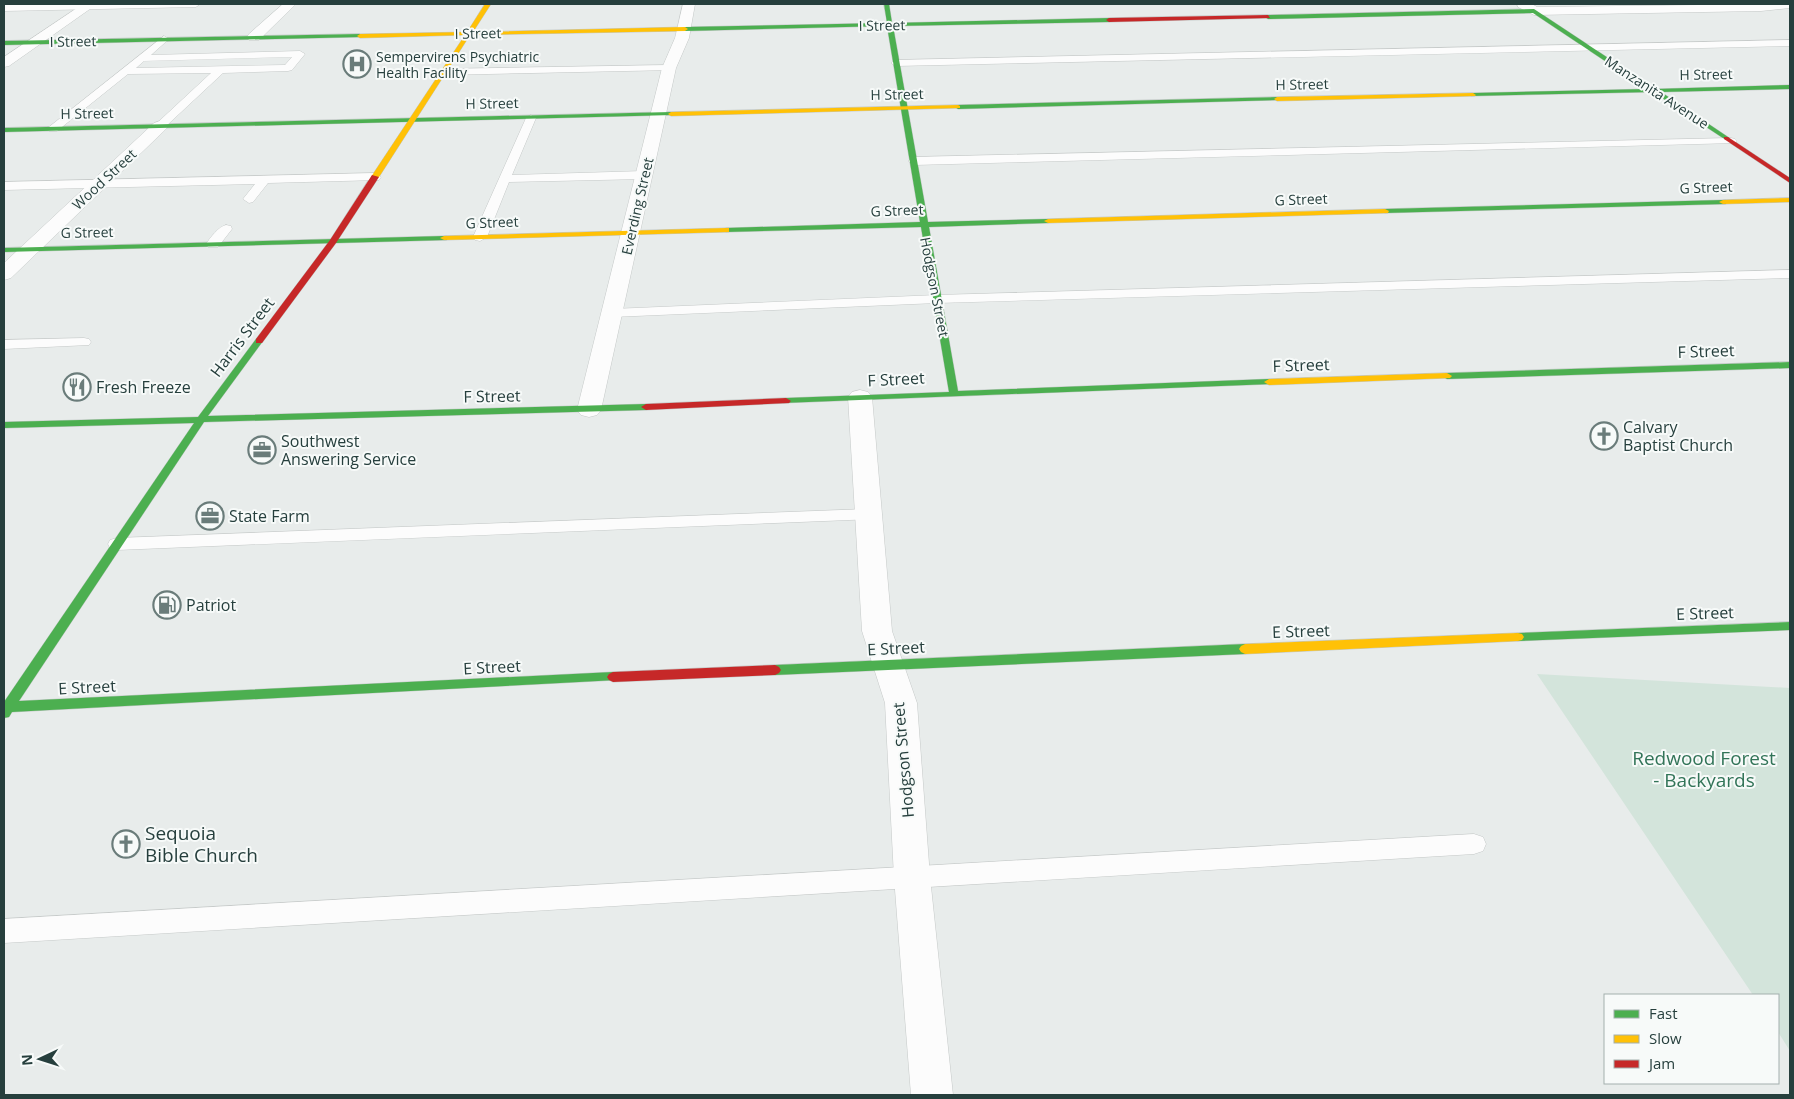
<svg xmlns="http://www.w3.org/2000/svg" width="1794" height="1099" viewBox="0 0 1794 1099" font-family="'Open Sans',sans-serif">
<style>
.green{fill:#d3e4db}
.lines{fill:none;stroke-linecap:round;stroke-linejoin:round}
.lane-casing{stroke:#c5c9c8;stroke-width:1}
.street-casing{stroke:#c5c9c8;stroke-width:1}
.fast-casing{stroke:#c2c8c6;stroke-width:1}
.slow-casing{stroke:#c2c8c6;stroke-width:1}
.jam-casing{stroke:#c2c8c6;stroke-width:1}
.lane{fill:#fcfcfc;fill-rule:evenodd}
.street{fill:#fcfcfc;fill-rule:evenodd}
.fast{fill:#4caf50;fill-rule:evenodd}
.slow{fill:#ffc107;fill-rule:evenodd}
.jam{fill:#c62828;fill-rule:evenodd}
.labels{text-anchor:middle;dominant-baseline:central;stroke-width:4;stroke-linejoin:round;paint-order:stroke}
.far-street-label{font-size:14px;fill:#263f3d;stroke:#f7faf9}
.far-poi-label{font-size:14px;fill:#263f3d;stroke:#f7faf9;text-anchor:start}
.street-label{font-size:16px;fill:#263f3d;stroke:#f7faf9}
.poi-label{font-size:16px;fill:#263f3d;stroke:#f7faf9;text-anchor:start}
.near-park-label{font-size:19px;fill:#327458;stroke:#f7faf9}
.near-poi-label{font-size:19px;fill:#263f3d;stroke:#f7faf9;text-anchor:start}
</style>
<rect width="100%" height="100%" fill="#e8eceb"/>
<path class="green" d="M 1537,674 L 1790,688 L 1790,1051 L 1778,1032 L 1778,995 L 1753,995 Z"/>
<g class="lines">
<g class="lane-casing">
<g id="lane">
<path d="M 81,4 L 200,4 L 196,7 L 4,11 L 4,5 Z"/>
<path d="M 164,36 L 169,39 L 151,55 L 300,51 L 305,54 L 292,70 L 288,71 L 223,73 L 164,128 L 156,128 L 154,126 L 156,124 L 211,73 L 128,74 L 57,131 L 49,131 L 47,129 L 49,127 ZM 292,57 L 285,65 L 136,68 L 144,61 Z"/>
<path d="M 1790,40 L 1790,46 L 896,66 L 891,63 L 896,60 Z"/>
<path d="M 669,65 L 674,68 L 673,70 L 443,75 L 438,72 L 443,69 Z"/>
<path d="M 531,115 L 536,118 L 512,175 L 644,171 L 650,175 L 644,179 L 509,182 L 487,237 L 480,241 L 475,240 L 473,237 L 526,118 Z"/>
<path d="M 1731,138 L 1735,139 L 1737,141 L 1735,143 L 914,165 L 908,161 L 914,157 Z"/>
<path d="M 375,173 L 381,177 L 379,180 L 268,183 L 253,202 L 249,203 L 243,199 L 255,184 L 4,190 L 4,182 Z"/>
<path d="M 226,225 L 231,226 L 232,229 L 218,247 L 208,247 L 206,244 C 211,237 218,227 226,225 Z"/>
<path d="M 1790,270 L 1790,278 L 937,303 L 612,317 L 607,316 L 605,313 L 607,310 L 612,309 L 937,295 Z"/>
<path d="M 84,338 L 89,339 L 91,342 L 89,345 L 4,349 L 4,340 Z"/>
<path d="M 868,509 L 874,511 L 877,515 L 874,519 L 117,550 L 110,548 L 108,544 L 110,540 L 117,538 Z"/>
<path d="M 1474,834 L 1483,837 L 1486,844 L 1483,851 L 1474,854 L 4,943 L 4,919 Z"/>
</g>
</g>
<g class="street-casing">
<g id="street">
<path d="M 83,4 L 97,4 L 9,66 L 4,67 L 4,57 Z"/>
<path d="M 283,4 L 296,4 L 259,40 L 249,40 L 247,37 L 249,34 Z"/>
<path d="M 683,4 L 695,4 L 689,38 L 676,68 L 601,410 L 597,415 L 589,417 L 581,415 L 577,410 L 662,68 L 675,38 Z"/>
<path d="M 1517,4 L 1532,4 L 1537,7 L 1790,4 L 1790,8 L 1761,11 L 1534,15 L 1518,7 Z"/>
<path d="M 160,121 L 166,123 L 168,126 L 166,129 L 11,278 L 4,280 L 4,263 L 154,123 Z"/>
<path d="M 860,390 L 868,392 L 872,397 L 892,631 L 917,703 L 930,877 L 953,1095 L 911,1095 L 894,877 L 885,703 L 862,631 L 848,397 L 852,392 Z"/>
</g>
</g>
<g class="fast-casing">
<g id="fast">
<path d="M 884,4 L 889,4 L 892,23 L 1109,18 L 1112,20 L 1109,22 L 893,26 L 928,222 L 1048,219 L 1052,221 L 1048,223 L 929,227 L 958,391 L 1269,379 L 1272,380 L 1272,384 L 783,403 L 781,401 L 786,398 L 949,392 L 921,227 L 726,232 L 722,230 L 726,228 L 920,222 L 887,26 L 685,31 L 682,29 L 685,27 L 887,23 Z"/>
<path d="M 1534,9 L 1655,89 L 1790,85 L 1790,89 L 1661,92 L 1728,137 L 1729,138 L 1726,140 L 1653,92 L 1471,96 L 1470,95 L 1473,93 L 1647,89 L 1533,13 L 1268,19 L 1265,17 L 1268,15 Z"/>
<path d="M 360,34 L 362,37 L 4,45 L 4,41 Z"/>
<path d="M 1277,97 L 1279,98 L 1279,100 L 958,109 L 955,107 L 958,105 Z"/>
<path d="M 671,112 L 674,114 L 673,115 L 4,132 L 4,128 Z"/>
<path d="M 1723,200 L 1726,200 L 1726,204 L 1385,213 L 1381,211 L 1385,209 Z"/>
<path d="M 444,236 L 447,236 L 447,240 L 4,252 L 4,248 Z"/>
<path d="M 259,338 L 263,341 L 208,416 L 646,404 L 651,407 L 646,410 L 204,422 L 19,701 L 613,672 L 617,674 L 619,677 L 617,680 L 12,712 L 9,717 L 4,718 L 4,702 L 194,423 L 4,428 L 4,422 L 198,417 L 256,339 Z"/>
<path d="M 1790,362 L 1790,368 L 1447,379 L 1442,376 L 1447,373 Z"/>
<path d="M 1790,622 L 1790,630 L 1518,641 L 1514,640 L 1512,637 L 1514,634 L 1518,633 Z"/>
<path d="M 1245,644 L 1249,646 L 1251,649 L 1249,652 L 1245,654 L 775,675 L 771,673 L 769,670 L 771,667 L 775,665 Z"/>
</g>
</g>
<g class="slow-casing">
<g id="slow">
<path d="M 485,4 L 491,4 L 473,32 L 685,27 L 688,29 L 685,31 L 470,35 L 379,177 L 372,179 L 371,177 L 465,35 L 360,38 L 357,36 L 360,34 L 467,32 Z"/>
<path d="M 1473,93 L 1476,95 L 1475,96 L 1277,101 L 1274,99 L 1277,97 Z"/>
<path d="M 958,105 L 960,106 L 960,108 L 671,116 L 668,114 L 671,112 Z"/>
<path d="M 1790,198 L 1790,202 L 1723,204 L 1719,202 L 1723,200 Z"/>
<path d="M 1385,209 L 1389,211 L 1388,213 L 1048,223 L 1044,221 L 1048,219 Z"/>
<path d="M 726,228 L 729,228 L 729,232 L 444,240 L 440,238 L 444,236 Z"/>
<path d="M 1447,373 L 1452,376 L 1450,378 L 1269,385 L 1264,382 L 1269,379 Z"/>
<path d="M 1518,633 L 1522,634 L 1524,637 L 1522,640 L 1518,641 L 1245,654 L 1241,652 L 1239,649 L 1241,646 L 1245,644 Z"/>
</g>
</g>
<g class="jam-casing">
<g id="jam">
<path d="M 1268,15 L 1270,18 L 1109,22 L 1106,20 L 1109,18 Z"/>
<path d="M 1724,137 L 1728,137 L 1790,178 L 1790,183 L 1724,139 Z"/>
<path d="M 372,175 L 379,177 L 336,243 L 262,343 L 256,343 L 256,339 L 330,240 Z"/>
<path d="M 786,398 L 791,401 L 789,403 L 646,410 L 641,407 L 646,404 Z"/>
<path d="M 775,665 L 779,667 L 781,670 L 779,673 L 775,675 L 613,682 L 609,680 L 607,677 L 609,674 L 613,672 Z"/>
</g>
</g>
<use href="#lane" class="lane"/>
<use href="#street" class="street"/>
<use href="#fast" class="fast"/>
<use href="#slow" class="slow"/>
<use href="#jam" class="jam"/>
</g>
<defs>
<g id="hospital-ring" transform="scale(1.4375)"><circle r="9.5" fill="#f7faf9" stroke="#6a7c7a" stroke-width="1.5"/><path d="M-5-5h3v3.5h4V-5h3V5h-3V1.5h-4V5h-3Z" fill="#6a7c7a"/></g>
<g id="restaurant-ring" transform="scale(1.4375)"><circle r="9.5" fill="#f7faf9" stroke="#6a7c7a" stroke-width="1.5"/><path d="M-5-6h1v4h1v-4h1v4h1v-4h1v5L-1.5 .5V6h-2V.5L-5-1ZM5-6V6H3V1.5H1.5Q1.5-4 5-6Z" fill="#6a7c7a"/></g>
<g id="church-ring" transform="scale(1.4375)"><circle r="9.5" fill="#f7faf9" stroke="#6a7c7a" stroke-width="1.5"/><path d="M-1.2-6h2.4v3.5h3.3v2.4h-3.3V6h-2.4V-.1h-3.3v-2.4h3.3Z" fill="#6a7c7a"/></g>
<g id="office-ring" transform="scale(1.4375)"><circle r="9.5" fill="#f7faf9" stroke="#6a7c7a" stroke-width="1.5"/><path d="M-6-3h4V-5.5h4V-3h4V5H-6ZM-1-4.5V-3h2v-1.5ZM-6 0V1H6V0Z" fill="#6a7c7a"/></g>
<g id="fuel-ring" transform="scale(1.4375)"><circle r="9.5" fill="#f7faf9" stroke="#6a7c7a" stroke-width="1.5"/><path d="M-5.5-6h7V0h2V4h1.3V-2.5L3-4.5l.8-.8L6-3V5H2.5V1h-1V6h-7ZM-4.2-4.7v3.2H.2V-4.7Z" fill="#6a7c7a"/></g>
</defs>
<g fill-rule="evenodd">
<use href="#hospital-ring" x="357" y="64"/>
<use href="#restaurant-ring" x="77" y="387"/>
<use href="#church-ring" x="1604" y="436"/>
<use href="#office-ring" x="262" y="450"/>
<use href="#office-ring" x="210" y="516"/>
<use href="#fuel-ring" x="167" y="605"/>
<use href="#church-ring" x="126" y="844"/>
</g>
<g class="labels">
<g class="far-street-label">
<text transform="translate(882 25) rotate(-1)">I Street</text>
<text transform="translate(478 33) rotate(-1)">I Street</text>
<text transform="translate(73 41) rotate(-1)">I Street</text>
<text transform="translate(1706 74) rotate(-1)">H Street</text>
<text transform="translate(1302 84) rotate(-1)">H Street</text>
<text transform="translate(1657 92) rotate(33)">Manzanita Avenue</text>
<text transform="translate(897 94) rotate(-1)">H Street</text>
<text transform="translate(492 103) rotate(-1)">H Street</text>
<text transform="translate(87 113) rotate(-1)">H Street</text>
<text transform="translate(104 179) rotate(-43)">Wood Street</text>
<text transform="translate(1706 187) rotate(-2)">G Street</text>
<text transform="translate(1301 199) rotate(-2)">G Street</text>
<text transform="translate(637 206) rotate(-77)">Everding Street</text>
<text transform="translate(897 210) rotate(-2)">G Street</text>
<text transform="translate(492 222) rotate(-2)">G Street</text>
<text transform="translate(87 232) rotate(-1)">G Street</text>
<text transform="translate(935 287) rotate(79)">Hodgson Street</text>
</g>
<g class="far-poi-label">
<text x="376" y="56">Sempervirens Psychiatric<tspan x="376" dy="16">Health Facility</tspan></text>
</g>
<g class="street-label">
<text transform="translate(242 337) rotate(-53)">Harris Street</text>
<text transform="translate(1706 351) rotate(-2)">F Street</text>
<text transform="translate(1301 365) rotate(-2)">F Street</text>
<text transform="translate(896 379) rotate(-3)">F Street</text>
<text transform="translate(492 396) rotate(-1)">F Street</text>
<text transform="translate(1705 613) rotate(-2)">E Street</text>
<text transform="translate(1301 631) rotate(-2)">E Street</text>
<text transform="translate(896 648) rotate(-3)">E Street</text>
<text transform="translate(492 667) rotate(-3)">E Street</text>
<text transform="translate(87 687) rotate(-3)">E Street</text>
<text transform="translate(903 760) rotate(-95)">Hodgson Street</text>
</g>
<g class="poi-label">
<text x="96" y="387">Fresh Freeze</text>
<text x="1623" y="427">Calvary<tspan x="1623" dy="18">Baptist Church</tspan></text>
<text x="281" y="441">Southwest<tspan x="281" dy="18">Answering Service</tspan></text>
<text x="229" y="516">State Farm</text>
<text x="186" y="605">Patriot</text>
</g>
<g class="near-park-label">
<text x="1704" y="758">Redwood Forest<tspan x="1704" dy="22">- Backyards</tspan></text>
</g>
<g class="near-poi-label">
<text x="145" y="833">Sequoia<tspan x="145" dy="22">Bible Church</tspan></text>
</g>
</g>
<rect width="1794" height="1099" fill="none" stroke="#263f3d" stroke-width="10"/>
<rect x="1604" y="994" width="175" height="90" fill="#f7faf9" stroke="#a3afae"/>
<rect x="1614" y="1010" width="25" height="8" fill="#4caf50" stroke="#a3afae"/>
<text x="1649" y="1019" font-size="15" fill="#263f3d">Fast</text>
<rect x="1614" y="1035" width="25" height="8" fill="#ffc107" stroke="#a3afae"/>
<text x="1649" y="1044" font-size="15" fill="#263f3d">Slow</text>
<rect x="1614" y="1060" width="25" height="8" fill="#c62828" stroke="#a3afae"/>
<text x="1649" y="1069" font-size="15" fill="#263f3d">Jam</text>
<g transform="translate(40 1059) rotate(266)" stroke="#f7faf9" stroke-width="4" paint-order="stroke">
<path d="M0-4L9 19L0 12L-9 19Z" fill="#263f3d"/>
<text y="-8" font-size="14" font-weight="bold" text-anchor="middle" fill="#263f3d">N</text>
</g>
</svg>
